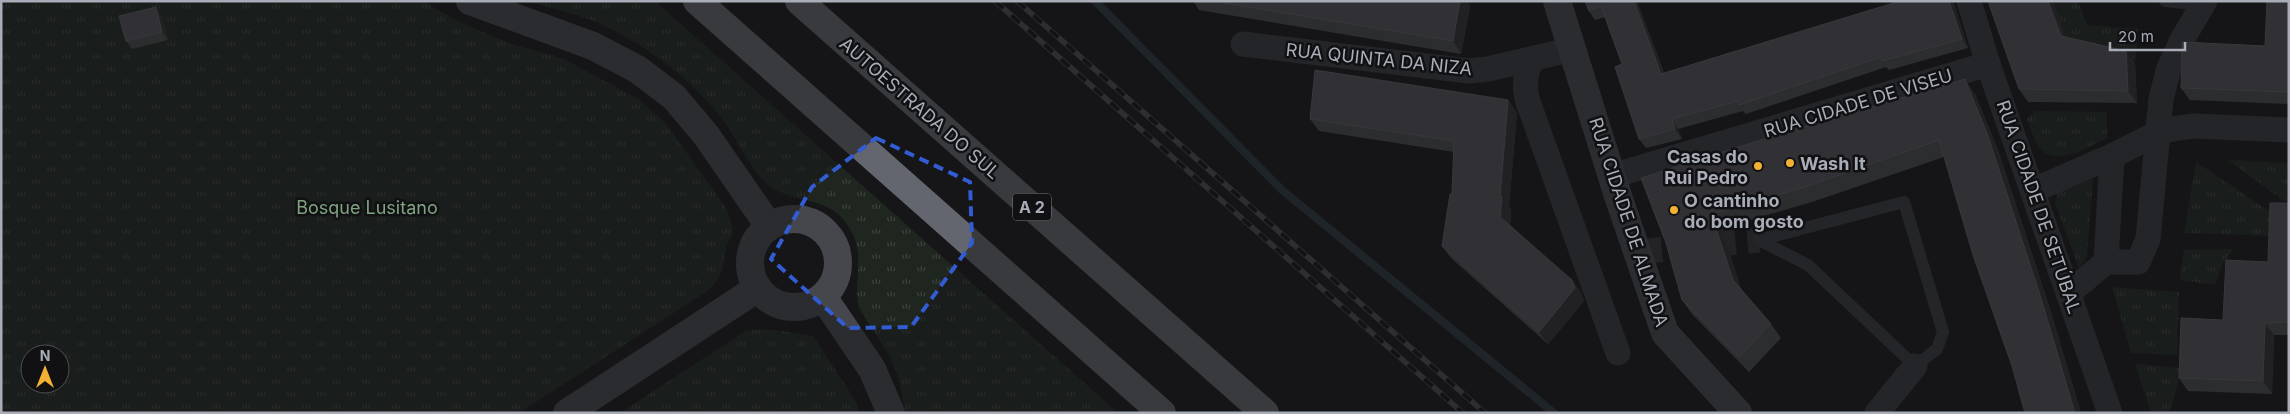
<svg xmlns="http://www.w3.org/2000/svg" width="2290" height="414" viewBox="0 0 2290 414" font-family="Inter,sans-serif">
<style>
.grass{fill:url(#grass-tufts);fill-rule:evenodd}
.lines{fill:none;stroke-linecap:round;stroke-linejoin:round}
.stream{stroke:#2c353c;stroke-width:8}
.street-tunnel{stroke:#333438;stroke-width:25;stroke-dasharray:25 12;stroke-linecap:butt}
.lane{stroke:#37383d;stroke-width:12}
.street{stroke:#37383d;stroke-width:25}
.secondary{stroke:#45474d;stroke-width:28}
.highway{stroke:#63666e;stroke-width:28}
.rail-casing{stroke:#4a4c52;stroke-width:5.5}
.rail{stroke:#111113;stroke-width:4;stroke-dasharray:11;stroke-linecap:butt}
.wall{fill:#47494d}
.shaded-wall{fill:#2f3033}
.building{fill:#525359;stroke:#5f6168}
.marked{fill:none;stroke:#325cd3;stroke-width:4;stroke-dasharray:10 6;stroke-linejoin:round}
.poi-dot{fill:#f2b134;stroke:#111113;stroke-width:2}
.labels{text-anchor:middle;dominant-baseline:central;stroke-width:5;stroke-linejoin:round;paint-order:stroke}
.shield{fill:#111113;stroke:#7b7e86;stroke-width:1}
.shield-label{font-size:16px;font-weight:bold;fill:#a8adb8}
.street-label{font-size:18px;fill:#a8adb8;stroke:#111113}
.poi-label{font-size:18px;font-weight:bold;fill:#a8adb8;stroke:#111113;text-anchor:start}
.park-label{font-size:18px;fill:#7fa381;stroke:#111113}
</style>
<defs>
<pattern id="grass-tufts" width="24" height="20" patternUnits="userSpaceOnUse" patternTransform="scale(1.25)"><rect width="24" height="20" fill="#1e261f"/><path d="M3 7l-1-3M5 7V3M7 7l1-3M15 17l-1-3M17 17v-4M19 17l1-3" fill="none" stroke="#3c433d"/></pattern>
</defs>
<rect width="100%" height="100%" fill="#161618"/>
<g class="grass">
<path d="M 1,1 L 423,1 L 457,21 L 512,44 L 564,59 L 640,100 L 666,124 L 725,206 L 732,225 L 733,233 L 727,245 L 722,270 L 716,282 L 706,292 L 519,413 L 1,413 ZM 30,354 L 60,354 L 60,384 L 30,384 Z"/>
<path d="M 528,1 L 655,1 L 1118,413 L 905,413 L 899,379 L 890,357 L 859,308 C 852,278 868,255 847,224 C 827,194 788,205 765,182 C 746,163 736,136 720,116 C 686,74 643,43 594,21 C 573,13 550,8 528,1 Z"/>
<path d="M 2053,1 L 2078,1 L 2087,25 L 2138,29 L 2135,64 L 2070,49 Z"/>
<path d="M 2035,111 L 2107,112 L 2107,138 C 2089,146 2057,168 2040,148 C 2034,141 2031,128 2027,119 Z"/>
<path d="M 2228,160 L 2289,163 L 2289,201 L 2284,201 Z"/>
<path d="M 2196,162 L 2278,217 L 2275,236 L 2184,233 Z"/>
<path d="M 2093,178 L 2087,256 L 2079,269 L 2055,203 L 2058,192 Z"/>
<path d="M 2233,249 L 2222,265 L 2215,285 L 2180,280 L 2184,250 Z"/>
<path d="M 2112,287 L 2179,292 L 2177,355 L 2131,353 Z"/>
<path d="M 747,330 L 775,330 L 813,336 L 857,403 L 859,413 L 620,413 Z"/>
<path d="M 2135,364 L 2182,368 L 2172,406 L 2167,413 L 2151,413 Z"/>
</g>
<g class="lines">
<path class="stream" d="M 1095,1 L 1282,190 L 1554,413"/>
<path class="street-tunnel" d="M 1637,252 L 1759,240"/>
<g class="lane">
<path d="M 2165,1 L 2203,5 L 2202,1"/>
<path d="M 1904,202 L 1943,332 L 1937,349 L 1915,366 L 1808,265 L 1759,240 Z"/>
</g>
<g class="street">
<path d="M 1969,1 L 1988,64 L 2110,413"/>
<path d="M 1243,44 L 1469,71 L 1488,69 L 1573,49"/>
<path d="M 1533,58 C 1525,72 1524,83 1527,99 L 1618,353"/>
<path d="M 1612,176 L 1988,64"/>
<path d="M 2034,190 L 2112,156 L 2158,133 L 2177,128 L 2195,126 L 2289,130"/>
<path d="M 2106,262 L 2112,156"/>
<path d="M 2069,293 L 2106,262 L 2138,262 L 2148,239 L 2161,99 L 2169,68 L 2182,40 L 2205,1"/>
<path d="M 1877,413 L 1915,366"/>
</g>
<g class="secondary">
<path d="M 470,1 L 593,46 L 637,69 L 674,97 L 706,135 L 769,226"/>
<path d="M 1557,1 L 1618,196 L 1665,333 L 1738,413"/>
<circle cx="794" cy="263" r="44"/>
<path d="M 823,297 L 872,369 L 891,413"/>
<path d="M 567,413 L 758,288"/>
</g>
<g class="highway">
<path d="M 697,1 L 1162,413"/>
<path d="M 799,1 L 1265,413"/>
</g>
<g class="rail-casing">
<g id="rail">
<path d="M 995,1 L 1463,413"/>
<path d="M 1017,1 L 1485,413"/>
</g>
</g>
<use href="#rail" class="rail"/>
</g>
<g class="wall">
<path d="M 1193,1 L 1466,1 L 1470,6 L 1461,54 L 1199,10 Z"/>
<path d="M 1585,1 L 1637,1 L 1664,73 L 1953,1 L 1968,48 L 1889,70 L 1886,67 L 1746,114 L 1743,111 L 1678,129 L 1682,139 L 1646,148 L 1639,139 L 1622,64 L 1605,17 L 1595,20 L 1589,11 Z"/>
<path d="M 2289,1 L 2289,104 L 2190,100 L 2181,88 L 2265,46 Z"/>
<path d="M 161,15 L 168,40 L 132,49 L 126,41 Z"/>
<path d="M 2066,37 L 2135,64 L 2137,103 L 2028,102 L 2019,89 Z"/>
<path d="M 1975,94 L 1998,150 L 2050,309 L 2081,413 L 2025,413 L 2012,366 L 1944,157 L 1812,202 L 1722,228 L 1741,290 L 1771,324 L 1781,338 L 1749,372 L 1692,314 L 1682,300 L 1666,243 L 1641,178 Z"/>
<path d="M 1508,100 L 1517,113 L 1509,206 L 1511,210 L 1510,225 L 1581,292 L 1584,301 L 1548,344 L 1451,258 L 1442,246 L 1452,194 L 1454,152 L 1319,131 L 1310,119 Z"/>
<path d="M 2289,203 L 2289,335 L 2274,335 L 2272,394 L 2188,391 L 2179,378 L 2268,262 Z"/>
</g>
<g class="shaded-wall">
<path d="M 1460,1 L 1466,1 L 1470,6 L 1461,54 L 1453,41 Z"/>
<path d="M 1634,1 L 1637,1 L 1667,83 L 1661,74 Z"/>
<path d="M 1949,1 L 1953,1 L 1968,48 L 1962,39 Z"/>
<path d="M 2048,1 L 2053,1 L 2070,49 L 2061,36 Z"/>
<path d="M 156,7 L 161,15 L 168,40 L 162,32 Z"/>
<path d="M 2126,51 L 2135,64 L 2137,103 L 2128,91 Z"/>
<path d="M 1965,79 L 1975,94 L 1998,150 L 2050,309 L 2081,413 L 2075,413 Z"/>
<path d="M 1508,100 L 1517,113 L 1509,206 L 1511,210 L 1509,230 L 1500,217 L 1500,197 Z"/>
<path d="M 1672,119 L 1678,129 L 1682,139 L 1675,129 Z"/>
<path d="M 1711,214 L 1722,228 L 1743,295 L 1733,280 Z"/>
<path d="M 1572,280 L 1581,292 L 1584,301 L 1548,344 L 1539,332 Z"/>
<path d="M 2265,323 L 2274,335 L 2272,394 L 2263,381 Z"/>
</g>
<g class="building">
<path d="M 1212,1 L 1460,1 L 1453,41 Z"/>
<path d="M 1585,1 L 1634,1 L 1661,74 L 1900,1 L 1949,1 L 1962,39 L 1882,61 L 1881,57 L 1739,105 L 1738,101 L 1672,119 L 1675,129 L 1639,139 L 1615,67 L 1622,64 L 1601,6 L 1589,11 Z"/>
<path d="M 1988,1 L 2048,1 L 2061,36 L 2126,51 L 2128,91 L 2019,89 Z"/>
<path d="M 2267,1 L 2289,1 L 2289,92 L 2181,88 L 2182,42 L 2265,46 Z"/>
<path d="M 156,7 L 162,32 L 126,41 L 119,16 Z"/>
<path d="M 1315,70 L 1508,100 L 1500,197 L 1502,197 L 1500,217 L 1572,280 L 1575,288 L 1539,332 L 1442,246 L 1450,194 L 1452,194 L 1454,141 L 1310,119 Z"/>
<path d="M 1965,79 L 1988,136 L 2040,295 L 2075,413 L 2025,413 L 2012,366 L 1973,255 L 1939,140 L 1802,188 L 1711,214 L 1733,280 L 1771,324 L 1739,357 L 1682,300 L 1666,243 L 1641,178 L 1786,132 Z"/>
<path d="M 2270,203 L 2289,203 L 2289,322 L 2265,323 L 2263,381 L 2179,378 L 2181,318 L 2223,320 L 2226,260 L 2268,262 Z"/>
</g>
<path d="M0 0H2290V414H0ZM 876,138 L 970,182 L 972,243 L 911,327 L 848,328 L 771,259 L 812,187 Z" fill="#161618" fill-opacity=".55" fill-rule="evenodd"/>
<path class="marked" d="M 876,138 L 970,182 L 972,243 L 911,327 L 848,328 L 771,259 L 812,187 Z"/>
<g class="poi-dot">
<circle cx="1790" cy="163" r="5"/>
<circle cx="1758" cy="166" r="5"/>
<circle cx="1674" cy="210" r="5"/>
</g>
<g class="labels">
<rect class="shield" x="1013" y="193.5" width="38" height="27" rx="4"/>
<g class="shield-label">
<text x="1032" y="207">A 2</text>
</g>
<g class="street-label">
<text transform="translate(1379 59) rotate(6)">RUA QUINTA DA NIZA</text>
<text transform="translate(1858 103) rotate(-17)">RUA CIDADE DE VISEU</text>
<text transform="translate(920 108) rotate(41)">AUTOESTRADA DO SUL</text>
<text transform="translate(2039 207) rotate(71)">RUA CIDADE DE SETÚBAL</text>
<text transform="translate(1629 222) rotate(72)">RUA CIDADE DE ALMADA</text>
</g>
<g class="poi-label">
<text x="1748" y="156" text-anchor="end">Casas do<tspan x="1748" dy="21">Rui Pedro</tspan></text>
<text x="1800" y="163">Wash It</text>
<text x="1684" y="200">O cantinho<tspan x="1684" dy="21">do bom gosto</tspan></text>
</g>
<g class="park-label">
<text x="367" y="207">Bosque Lusitano</text>
</g>
</g>
<rect width="2290" height="414" fill="none" stroke="#a8adb8" stroke-width="5"/>
<g transform="translate(45 369)"><circle r="24" fill="#111113" stroke="#4d4f55"/>
<path d="M0-4L9 19L0 12L-9 19Z" fill="#f2b134"/>
<text y="-8" font-size="14" font-weight="bold" text-anchor="middle" fill="#a8adb8">N</text>
</g>
<path d="M2110 42v8h75v-8" fill="none" stroke="#a8adb8" stroke-width="2.5"/>
<text x="2118" y="42" font-size="15" fill="#a8adb8" stroke="#111113" stroke-width="4" paint-order="stroke">20 m</text>
</svg>
